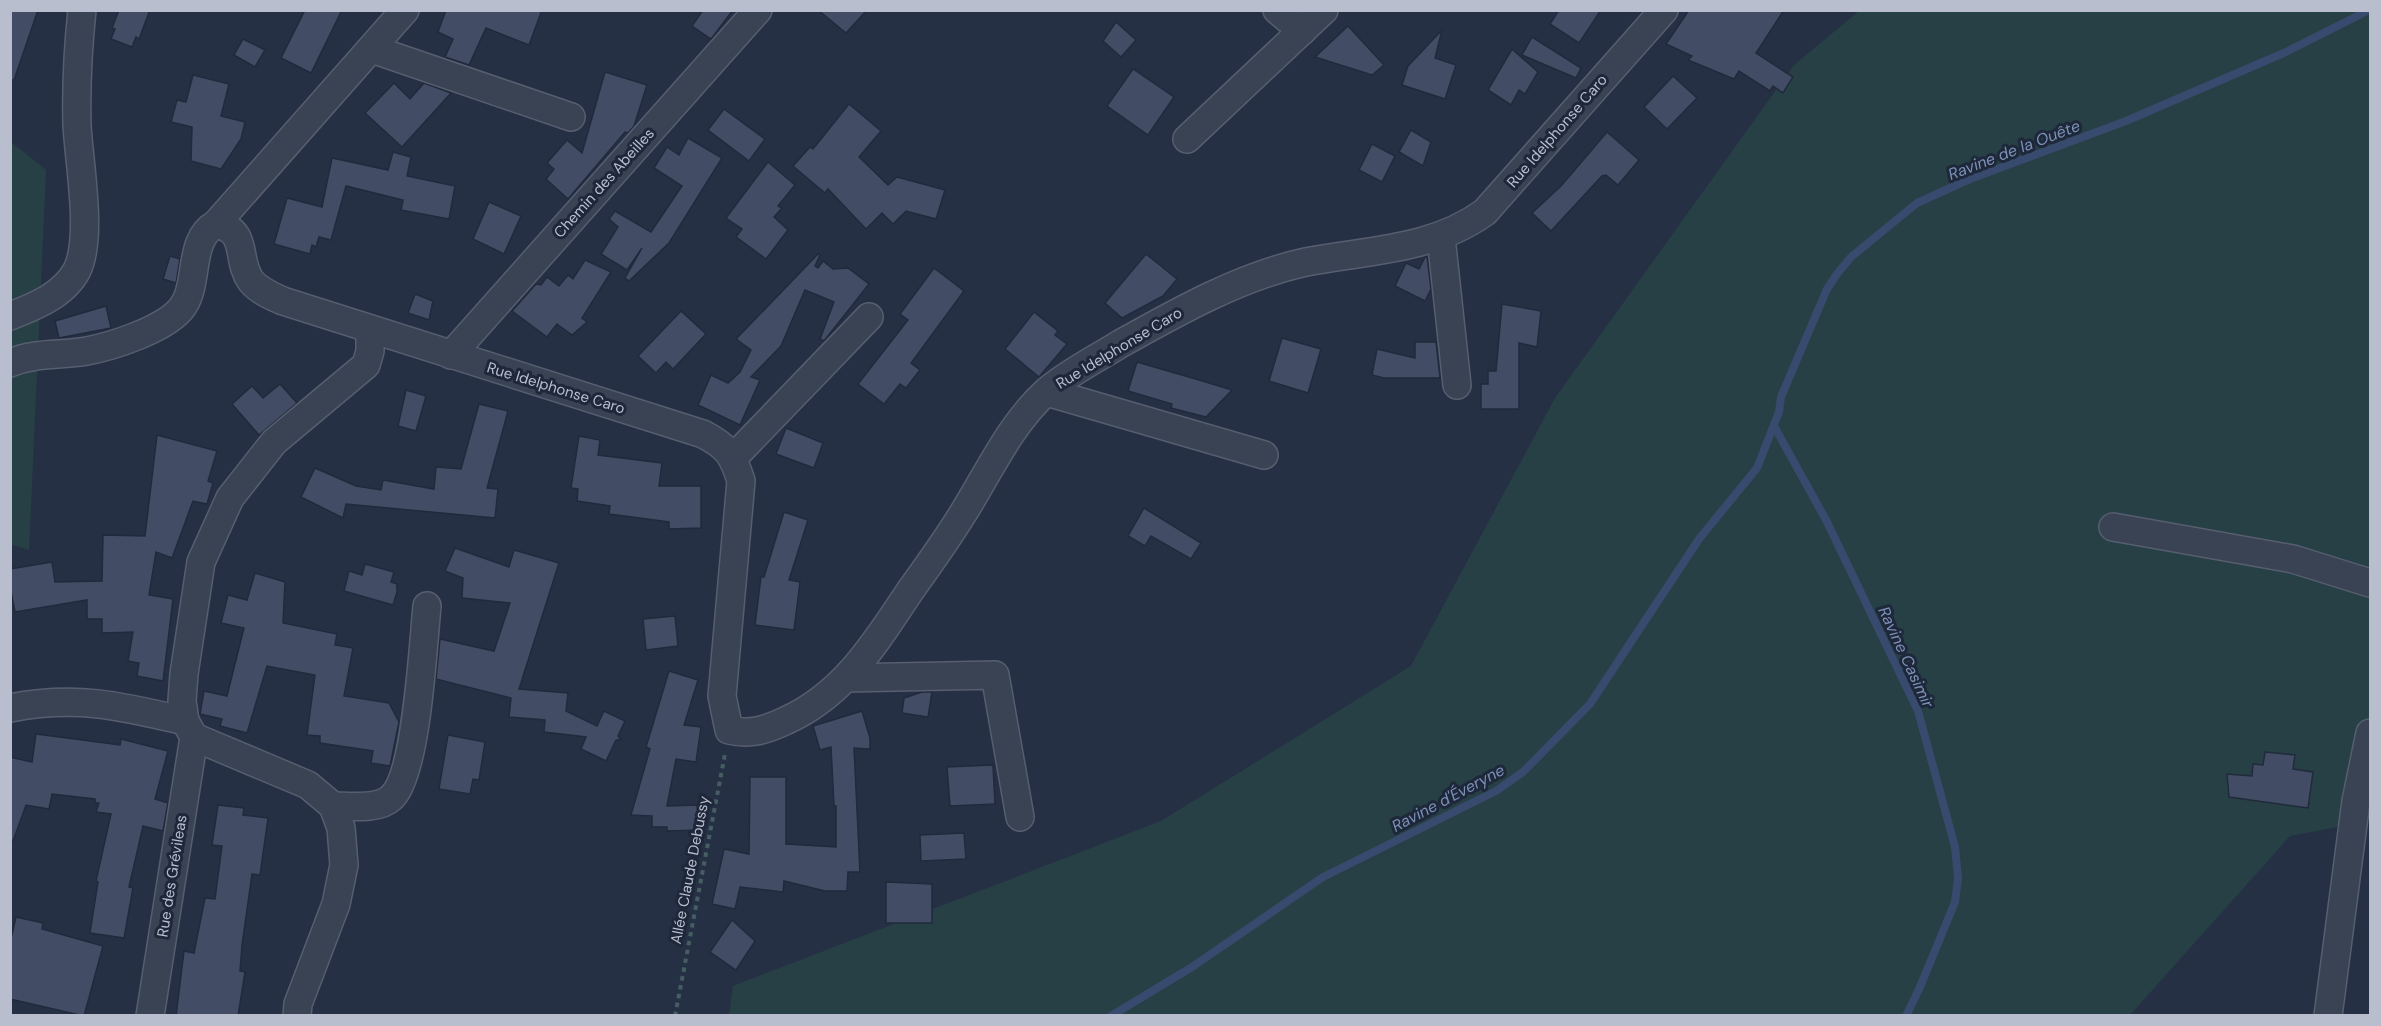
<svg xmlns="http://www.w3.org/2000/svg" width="2381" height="1026" viewBox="0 0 2381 1026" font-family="'DM Sans',sans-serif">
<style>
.green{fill:#274046}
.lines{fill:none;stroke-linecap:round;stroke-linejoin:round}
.stream{stroke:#384a6d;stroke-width:8}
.building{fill:#424d65;stroke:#212a3c;stroke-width:1.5}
.minor-casing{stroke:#565e6f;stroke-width:30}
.path{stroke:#465d62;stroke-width:4;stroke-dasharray:4.5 4.5;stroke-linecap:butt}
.minor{stroke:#3a4354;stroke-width:27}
.labels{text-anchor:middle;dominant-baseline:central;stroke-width:6;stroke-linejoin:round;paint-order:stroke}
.street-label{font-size:15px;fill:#b8bece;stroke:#1e283a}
.water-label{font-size:16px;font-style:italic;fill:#7d91b7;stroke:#1e283a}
</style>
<rect width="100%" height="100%" fill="#253045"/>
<g class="green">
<path d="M 1859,11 L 2370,11 L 2370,821 L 2290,836 L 2130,1015 L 729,1016 L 733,986 L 1161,821 L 1411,666 L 1555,398 L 1794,65 Z"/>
<path d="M 10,141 L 46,170 L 29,550 L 10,544 Z"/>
</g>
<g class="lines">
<g class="stream">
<path d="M 1774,426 L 1826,520 L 1918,711 L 1955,847 L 1958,878 L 1955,902 L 1920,987 L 1906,1016"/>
<path d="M 1111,1016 L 1192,967 L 1323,877 L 1496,791 L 1523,772 L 1590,704 L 1699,539 L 1757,468 L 1779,412 L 1781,397 L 1827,289 L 1837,274 L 1851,257 L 1917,203 L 1970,179 L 2126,121 L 2286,52 L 2369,10"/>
</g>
</g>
<g class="building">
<path d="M 10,10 L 38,10 L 14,80 L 10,80 Z"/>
<path d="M 119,10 L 150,10 L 139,39 L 136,37 L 132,47 L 111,39 L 115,29 L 112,28 Z"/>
<path d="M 305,10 L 342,10 L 311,73 L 281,58 Z"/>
<path d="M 446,10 L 542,10 L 529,45 L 486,28 L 469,65 L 445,57 L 453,39 L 438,32 Z"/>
<path d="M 703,10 L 733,10 L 711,39 L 692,26 Z"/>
<path d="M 818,10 L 867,10 L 846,33 Z"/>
<path d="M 1559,10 L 1601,10 L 1579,43 L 1550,24 Z"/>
<path d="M 1689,10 L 1784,10 L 1756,53 L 1793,77 L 1783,93 L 1773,86 L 1770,91 L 1739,71 L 1734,79 L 1688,60 L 1692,56 L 1666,44 Z"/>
<path d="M 1116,22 L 1136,40 L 1121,57 L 1103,41 Z"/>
<path d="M 1348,26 L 1384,65 L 1372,75 L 1315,57 Z"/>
<path d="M 1442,30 L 1435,58 L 1456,65 L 1445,99 L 1402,85 L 1408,66 Z"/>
<path d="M 1532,37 L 1581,68 L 1576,78 L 1522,55 Z"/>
<path d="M 243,39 L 265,50 L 255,67 L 234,55 Z"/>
<path d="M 1512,49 L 1538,72 L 1525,94 L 1519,90 L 1511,105 L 1488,90 Z"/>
<path d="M 1133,69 L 1174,97 L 1148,135 L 1107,106 Z"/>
<path d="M 605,72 L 647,85 L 634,126 L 628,133 L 625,132 L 568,199 L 546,179 L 554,169 L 547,163 L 567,140 L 582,153 Z"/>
<path d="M 193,75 L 229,84 L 221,116 L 245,122 L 241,139 L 221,169 L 191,161 L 192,127 L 171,122 L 177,100 L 186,102 Z"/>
<path d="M 1673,76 L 1697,98 L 1667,129 L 1644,107 Z"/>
<path d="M 394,83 L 410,99 L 424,83 L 451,93 L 402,147 L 365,113 Z"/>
<path d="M 849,104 L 881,131 L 859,157 L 888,185 L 897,177 L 945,190 L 936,219 L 906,211 L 893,224 L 882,213 L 866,229 L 828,189 L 825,193 L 793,166 L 810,147 L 813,149 Z"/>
<path d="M 724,109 L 765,139 L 749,161 L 708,130 Z"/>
<path d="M 1411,130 L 1431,142 L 1423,166 L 1399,152 Z"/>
<path d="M 1607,132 L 1639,160 L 1618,185 L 1606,175 L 1602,176 L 1551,231 L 1532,213 L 1561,186 Z"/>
<path d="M 688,138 L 722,158 L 669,243 L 629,281 L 625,278 L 642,248 L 627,270 L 601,254 L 618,227 L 609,219 L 615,211 L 651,232 L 682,186 L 654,168 L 667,147 L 679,155 Z"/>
<path d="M 1372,144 L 1395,156 L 1382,182 L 1359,170 Z"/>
<path d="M 393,152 L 411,157 L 407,176 L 455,186 L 449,219 L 401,210 L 403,200 L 346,186 L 331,240 L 319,237 L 316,247 L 312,245 L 310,254 L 274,244 L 287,198 L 322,207 L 332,158 L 388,170 Z"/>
<path d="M 768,162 L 795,185 L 778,206 L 782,208 L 774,217 L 788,230 L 766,259 L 736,237 L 742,229 L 726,218 Z"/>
<path d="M 489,202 L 521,216 L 504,254 L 473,239 Z"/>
<path d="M 818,254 L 820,255 L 815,266 L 818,268 L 823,261 L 833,269 L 848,268 L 869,284 L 824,341 L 820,339 L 834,302 L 805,290 L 781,346 L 751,377 L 760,380 L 740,425 L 698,405 L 711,375 L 728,383 L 740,372 L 751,350 L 736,339 Z"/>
<path d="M 1146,254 L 1177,279 L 1163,296 L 1122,318 L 1105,303 Z"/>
<path d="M 170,256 L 180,259 L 176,283 L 163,279 Z"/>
<path d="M 1425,257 L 1427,257 L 1431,289 L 1425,301 L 1395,286 L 1406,263 L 1419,269 Z"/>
<path d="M 585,260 L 611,272 L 582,318 L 587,322 L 572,335 L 557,324 L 547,337 L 512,311 L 536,284 L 541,285 L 547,277 L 559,286 L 568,275 L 573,279 Z"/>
<path d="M 934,268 L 964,291 L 911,363 L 920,370 L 906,388 L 900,384 L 884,404 L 858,384 L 908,320 L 900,314 Z"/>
<path d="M 415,294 L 433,301 L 429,320 L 408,313 Z"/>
<path d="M 1502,304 L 1541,311 L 1537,347 L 1519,343 L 1519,409 L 1481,409 L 1481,384 L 1488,384 L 1488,371 L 1496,371 Z"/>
<path d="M 106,306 L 111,328 L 59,338 L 55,321 Z"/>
<path d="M 681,311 L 706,334 L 673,369 L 666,362 L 656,373 L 638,356 Z"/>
<path d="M 1034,312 L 1058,331 L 1055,335 L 1067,344 L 1039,377 L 1005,349 Z"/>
<path d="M 1282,338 L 1321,349 L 1308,393 L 1269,381 Z"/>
<path d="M 1415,342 L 1436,342 L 1440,378 L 1384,378 L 1372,375 L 1377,349 L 1415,358 Z"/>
<path d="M 1137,362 L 1199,380 L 1232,390 L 1206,417 L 1171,408 L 1172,404 L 1128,391 Z"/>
<path d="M 280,384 L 297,403 L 259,435 L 232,404 L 252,386 L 263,398 Z"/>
<path d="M 406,390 L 426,396 L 416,431 L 398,426 Z"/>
<path d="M 479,404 L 508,411 L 487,488 L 498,489 L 495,518 L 346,504 L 343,518 L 301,497 L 315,468 L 356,486 L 381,490 L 383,480 L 434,489 L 436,467 L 461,469 Z"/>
<path d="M 786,428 L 823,443 L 814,468 L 776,454 Z"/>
<path d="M 157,435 L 217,451 L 208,481 L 213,483 L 207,504 L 193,501 L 172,558 L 156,552 L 149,595 L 173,599 L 163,681 L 137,676 L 139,663 L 128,661 L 133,632 L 102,633 L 102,619 L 87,619 L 87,600 L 15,612 L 10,586 L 10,569 L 52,562 L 55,582 L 102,581 L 103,535 L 145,536 Z"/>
<path d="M 579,436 L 600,440 L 598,455 L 662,463 L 659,486 L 701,486 L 701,528 L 669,529 L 669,522 L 609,514 L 610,506 L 577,501 L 578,489 L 571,488 Z"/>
<path d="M 1144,508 L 1201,543 L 1191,559 L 1151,536 L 1145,546 L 1128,536 Z"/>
<path d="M 784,512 L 808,520 L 789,580 L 800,582 L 794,630 L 755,625 L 761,577 L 764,577 Z"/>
<path d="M 455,548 L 509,567 L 514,550 L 559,563 L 519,689 L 568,693 L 566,711 L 597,726 L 604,711 L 625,721 L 618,736 L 621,740 L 616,740 L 606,761 L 581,749 L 586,737 L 544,732 L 545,720 L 509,717 L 511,698 L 436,679 L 440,639 L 494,651 L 510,603 L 462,598 L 463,578 L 445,571 Z"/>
<path d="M 365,564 L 394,572 L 391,582 L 397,584 L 397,592 L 393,605 L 344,591 L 349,571 L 362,575 Z"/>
<path d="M 255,573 L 285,582 L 283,623 L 337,634 L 335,645 L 353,648 L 344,696 L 389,703 L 399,722 L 390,766 L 371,763 L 373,751 L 320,743 L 320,736 L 307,735 L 315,675 L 267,666 L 247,733 L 220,726 L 222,719 L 200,714 L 204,691 L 227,696 L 244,628 L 221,623 L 228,595 L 247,600 Z"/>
<path d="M 675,616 L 678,646 L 646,650 L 643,619 Z"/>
<path d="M 669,671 L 698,680 L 684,725 L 701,727 L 696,762 L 676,759 L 667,806 L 699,805 L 700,830 L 667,831 L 667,827 L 652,827 L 652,816 L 631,815 L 650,749 L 646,747 Z"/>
<path d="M 922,692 L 932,692 L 928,717 L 902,713 L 904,698 Z"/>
<path d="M 862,711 L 870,738 L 870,749 L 854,748 L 860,872 L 848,872 L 847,891 L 825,891 L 784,881 L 783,892 L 740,887 L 735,909 L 712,904 L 724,849 L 749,854 L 750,777 L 786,777 L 786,844 L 836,847 L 836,806 L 834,806 L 831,747 L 820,750 L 813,726 Z"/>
<path d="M 36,734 L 120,745 L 121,739 L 168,751 L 155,799 L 168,803 L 163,831 L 143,826 L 129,887 L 133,888 L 124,938 L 90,933 L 98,882 L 96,881 L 111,814 L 96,812 L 99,803 L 95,803 L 95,799 L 52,794 L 49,809 L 26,805 L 13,841 L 10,841 L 10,757 L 32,762 Z"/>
<path d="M 448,735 L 485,742 L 479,780 L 473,779 L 470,794 L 439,789 Z"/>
<path d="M 2265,752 L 2295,755 L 2293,769 L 2313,772 L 2308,808 L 2229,797 L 2227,774 L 2252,776 L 2253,764 L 2263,765 Z"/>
<path d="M 993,765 L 995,804 L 950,806 L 947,767 Z"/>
<path d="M 218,805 L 244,808 L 243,815 L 268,818 L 260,875 L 252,874 L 242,945 L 240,971 L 245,972 L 238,1016 L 176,1016 L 184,951 L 194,953 L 205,898 L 215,899 L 222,846 L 212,845 Z"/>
<path d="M 964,833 L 966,859 L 921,861 L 920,835 Z"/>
<path d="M 886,882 L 932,884 L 932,923 L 886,923 Z"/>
<path d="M 16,917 L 43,923 L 42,929 L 103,946 L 84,1016 L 10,999 L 10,943 Z"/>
<path d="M 732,920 L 755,941 L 736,970 L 710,952 Z"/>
</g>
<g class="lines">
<g class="minor-casing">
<g id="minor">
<path d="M 1277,10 L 1302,31"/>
<path d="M 372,49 L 571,117"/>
<path d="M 1187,139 L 1324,10"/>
<path d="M 216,224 L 405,10"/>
<path d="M 1441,237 L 1457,385"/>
<path d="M 10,316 C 34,307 64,295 77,270 C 93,237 79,163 77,125 C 76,87 78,48 82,10"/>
<path d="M 451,355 L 758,10"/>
<path d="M 10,363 C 36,352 60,356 87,351 C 113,346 162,330 180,310 C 201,287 186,240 216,224 C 250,231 235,259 251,281 C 259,291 272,296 283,301 L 703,434 C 728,447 733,455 741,481 L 722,696 L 729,730 C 750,735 766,730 785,721 C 844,695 876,642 910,591 C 928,566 946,541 962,515 C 988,474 1010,424 1047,391 C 1068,373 1096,359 1120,344 C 1177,312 1241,276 1306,262 C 1368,250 1433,250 1485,212 L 1664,10"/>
<path d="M 1047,392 L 1264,455"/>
<path d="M 734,457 L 869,317"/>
<path d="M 2113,527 L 2293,559 L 2370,583"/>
<path d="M 846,678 L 995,675 L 1020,817"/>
<path d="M 10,708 C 77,695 121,706 185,721"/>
<path d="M 333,806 C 350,806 378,810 391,798 C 417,776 423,644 427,606"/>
<path d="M 150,1016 L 194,737"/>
<path d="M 297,1016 L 298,1004 L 336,904 L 344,865 L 341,828 L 333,806 L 308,785 L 194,737 L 185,721 L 182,701 L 184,674 L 201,562 L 230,498 L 274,442 L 366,365 L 370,351 L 370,330"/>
<path d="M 2328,1016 L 2356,801 L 2370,733"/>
</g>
</g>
<path class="path" d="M 675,1016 L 725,754"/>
<use href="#minor" class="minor"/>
</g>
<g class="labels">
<g class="street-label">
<text transform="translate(1557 131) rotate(-49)">Rue Idelphonse Caro</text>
<text transform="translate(604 183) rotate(-48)">Chemin des Abeilles</text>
<text transform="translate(1119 348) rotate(-31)">Rue Idelphonse Caro</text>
<text transform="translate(556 388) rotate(17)">Rue Idelphonse Caro</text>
<text transform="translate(690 870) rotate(-79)">Allée Claude Debussy</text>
<text transform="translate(172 876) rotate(-81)">Rue des Grévileas</text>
</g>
<g class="water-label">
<text transform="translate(2014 150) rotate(-21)">Ravine de la Ouête</text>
<text transform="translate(1906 657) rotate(65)">Ravine Casimir</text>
<text transform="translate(1448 798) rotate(-28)">Ravine d'Éveryne</text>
</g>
</g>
<rect width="2381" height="1026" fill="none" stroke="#b8bece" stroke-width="24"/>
</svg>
